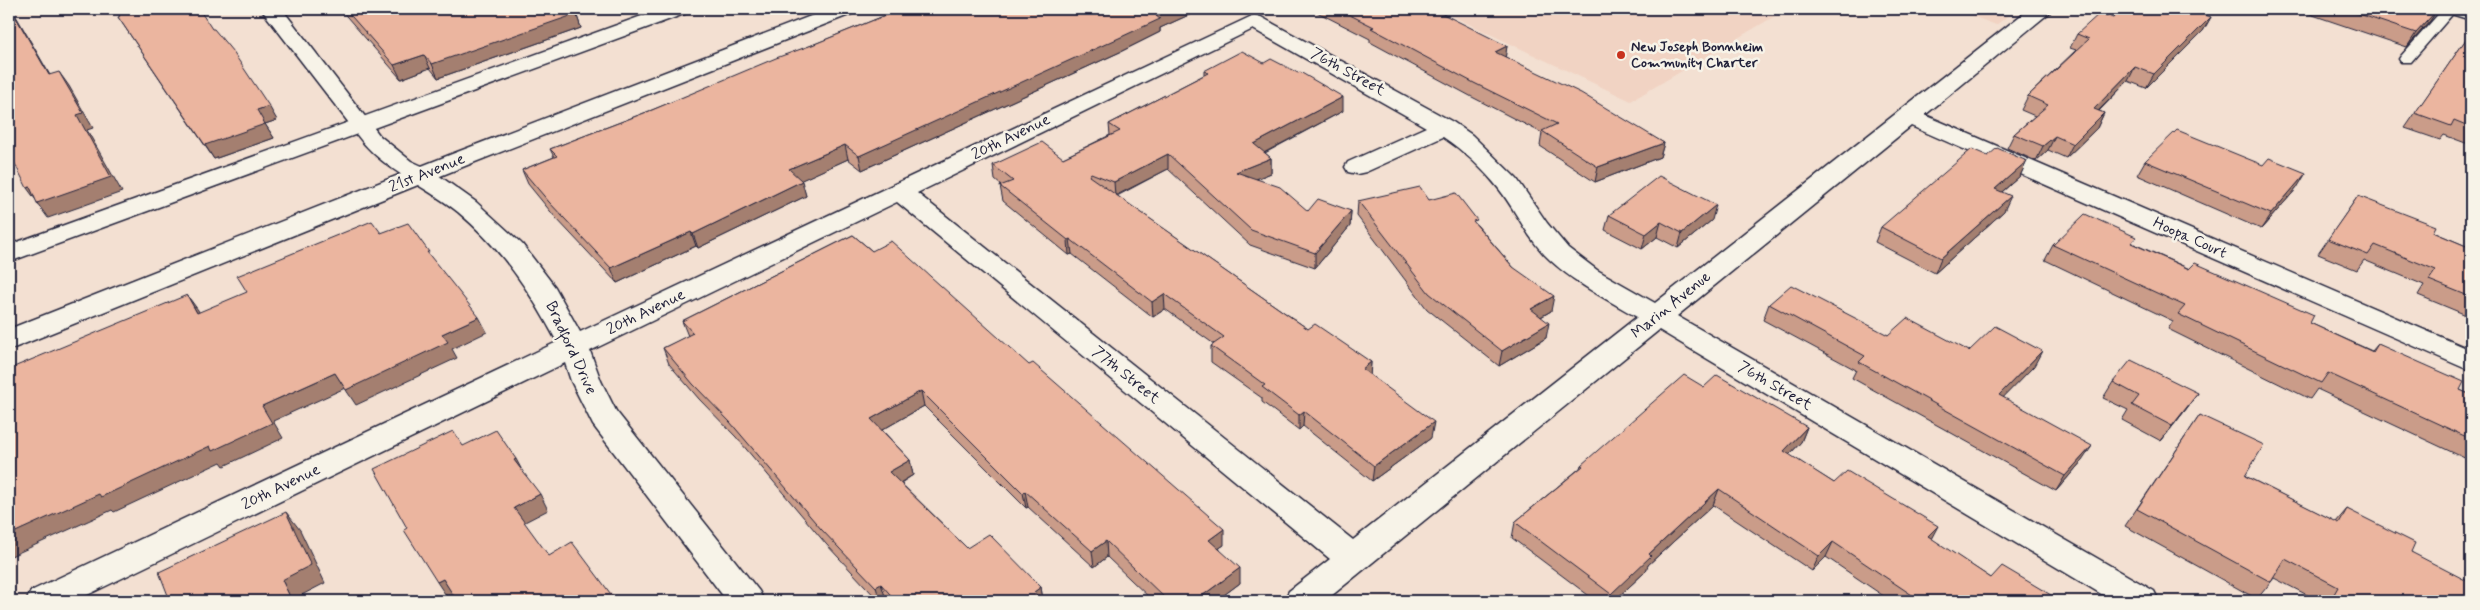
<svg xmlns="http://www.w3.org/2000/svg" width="2480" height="610" viewBox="0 0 2480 610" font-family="Mynerve,sans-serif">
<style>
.built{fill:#f1d3c3}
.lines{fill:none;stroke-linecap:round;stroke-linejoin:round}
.lane-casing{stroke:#22223b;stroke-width:3}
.street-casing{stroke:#22223b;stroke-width:3}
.secondary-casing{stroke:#22223b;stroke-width:3}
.lane{fill:#f7f3e8;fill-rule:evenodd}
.street{fill:#f7f3e8;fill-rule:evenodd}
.secondary{fill:#f7f3e8;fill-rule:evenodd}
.wall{fill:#ca9c89;stroke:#22223b}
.shaded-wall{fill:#a47f6f;stroke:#22223b}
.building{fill:#ebb59f;stroke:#22223b}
.poi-dot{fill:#c8321e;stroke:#f7f3e8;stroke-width:2}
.labels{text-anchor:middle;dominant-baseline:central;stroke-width:5;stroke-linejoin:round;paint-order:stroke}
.far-poi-label{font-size:14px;font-weight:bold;fill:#22223b;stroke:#f7f3e8;text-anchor:start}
.street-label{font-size:16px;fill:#22223b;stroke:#f7f3e8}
</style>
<rect width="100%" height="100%" fill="#f3e0d2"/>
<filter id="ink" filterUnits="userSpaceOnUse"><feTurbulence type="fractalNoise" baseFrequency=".02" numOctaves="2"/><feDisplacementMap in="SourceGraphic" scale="10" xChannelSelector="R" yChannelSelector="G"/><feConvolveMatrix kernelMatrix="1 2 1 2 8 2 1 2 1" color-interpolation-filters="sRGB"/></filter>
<g filter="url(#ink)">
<g class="built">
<path d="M 1437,9 L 1787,9 L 1631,101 Z"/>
<path d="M 1954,9 L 2017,9 L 1996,25 Z"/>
</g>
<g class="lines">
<g class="lane-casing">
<path id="lane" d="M 2443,9 L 2457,9 L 2411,62 L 2401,62 L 2399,59 L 2401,56 Z"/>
</g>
<g class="street-casing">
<g id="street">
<path d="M 261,9 L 282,9 L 380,136 L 411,161 L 431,170 L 476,202 L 522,244 L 555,287 L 580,332 L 1254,15 L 1261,17 L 1453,122 L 1472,135 L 1517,179 L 1547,223 L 1568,248 L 1597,270 L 1655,303 L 2029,9 L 2052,9 L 2049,13 L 1925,115 L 2471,350 L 2471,371 L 1911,126 L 1677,316 L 2154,591 L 2159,601 L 2113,601 L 1659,330 L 1325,601 L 1284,601 L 1289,591 L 1330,559 L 897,202 L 590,351 L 601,381 L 616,411 L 759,591 L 764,601 L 727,601 L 593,425 L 571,381 L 565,363 L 75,601 L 26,601 L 31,591 L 557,342 C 530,291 503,250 458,212 C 422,183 376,168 352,127 ZM 1253,29 L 1426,127 L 1348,162 L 1345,167 L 1348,172 L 1357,174 L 1366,172 L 1443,137 C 1463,150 1484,170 1499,189 C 1517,212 1528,240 1550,260 C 1576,284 1608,300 1637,317 L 1353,540 L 917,193 Z"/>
<path d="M 2445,9 L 2471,9 L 2471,20 L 2448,13 Z"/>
</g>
</g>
<g class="secondary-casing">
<g id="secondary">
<path d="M 661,9 L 690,9 L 687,13 L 9,262 L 9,245 Z"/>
<path d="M 829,9 L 857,9 L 854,13 L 470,164 L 9,350 L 9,329 L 452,154 Z"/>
</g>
</g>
<use href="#lane" class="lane"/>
<use href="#street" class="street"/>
<use href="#secondary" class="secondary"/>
</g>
<g class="wall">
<path d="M 340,9 L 597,9 L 577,16 L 581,28 L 438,78 L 430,68 L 401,79 Z"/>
<path d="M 901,9 L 1202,9 L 1160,28 L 1160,32 L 1120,52 L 862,170 L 848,159 L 801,180 L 806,196 L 698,248 L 696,246 L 617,283 L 555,217 L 528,184 L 522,170 L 554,157 L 550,149 L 652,110 Z"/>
<path d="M 1311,9 L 1418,9 L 1507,46 L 1505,57 L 1664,143 L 1660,157 L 1595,182 L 1540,146 L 1542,133 L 1472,97 L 1370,42 L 1370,39 Z"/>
<path d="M 2295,9 L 2438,9 L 2430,21 L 2407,47 Z"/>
<path d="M 118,17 L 212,29 L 277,120 L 265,124 L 274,138 L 214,159 Z"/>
<path d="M 2211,17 L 2203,31 L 2146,88 L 2128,81 L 2099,111 L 2104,113 L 2097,128 L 2066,158 L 2048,150 L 2036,161 L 2007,148 L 2014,134 L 2035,116 L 2021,110 L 2028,96 L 2076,50 L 2070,48 L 2077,34 L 2113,18 Z"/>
<path d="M 2471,32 L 2471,145 L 2444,135 L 2440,140 L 2405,128 Z"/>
<path d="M 1204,71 L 1343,111 L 1265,153 L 1271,158 L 1271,173 L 1256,179 L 1308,211 L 1351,211 L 1350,226 L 1315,268 L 1250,245 L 1168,169 L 1117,196 L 1308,329 L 1371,362 L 1370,375 L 1431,438 L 1372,481 L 1303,426 L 1299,430 L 1262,402 L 1262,398 L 1211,362 L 1211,346 L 1214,344 L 1165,309 L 1153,317 L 1072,254 L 1069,255 L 1003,201 L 1000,186 L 1002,186 L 995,180 L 993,165 L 1063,158 L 1110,135 L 1109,124 L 1204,75 Z"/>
<path d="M 1988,156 L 2027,161 L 2020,176 L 2002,192 L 2004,211 L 1935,273 L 1875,242 L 1881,227 Z"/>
<path d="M 2145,161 L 2297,188 L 2261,229 L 2137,175 Z"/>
<path d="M 2358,196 L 2433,232 L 2471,248 L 2471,317 L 2418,295 L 2424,285 L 2364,260 L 2357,270 L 2318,254 Z"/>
<path d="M 1429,200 L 1477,225 L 1551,311 L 1541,317 L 1546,338 L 1499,366 L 1427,309 L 1357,216 L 1358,201 Z"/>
<path d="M 1609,215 L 1712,220 L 1678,248 L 1657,237 L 1642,249 L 1605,230 Z"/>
<path d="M 853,235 L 1224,545 L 1219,548 L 1240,583 L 1216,601 L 1153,601 L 1107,557 L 1094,567 L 1028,507 L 1026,508 L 924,406 L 882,430 L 910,460 L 913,475 L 901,483 L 967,548 L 1041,587 L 1043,601 L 887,601 L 886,599 L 882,601 L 879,601 L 826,544 L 736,437 L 699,399 L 669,364 L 663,348 L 688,336 L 682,321 Z"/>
<path d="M 2132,243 L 2372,351 L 2378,344 L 2460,390 L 2471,395 L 2471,461 L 2317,389 L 2310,399 L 2168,329 L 2173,321 L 2045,260 L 2053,245 Z"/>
<path d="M 1769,304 L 1888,335 L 2034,366 L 2003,397 L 2082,461 L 2056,491 L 1852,378 L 1856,370 L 1763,320 Z"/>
<path d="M 2113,382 L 2198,393 L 2187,408 L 2161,441 L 2122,420 L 2128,410 L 2103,398 Z"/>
<path d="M 1704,387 L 1807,427 L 1801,442 L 1789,455 L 1834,483 L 1931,539 L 1991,578 L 2061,601 L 1891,601 L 1826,557 L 1812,571 L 1713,505 L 1648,565 L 1646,571 L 1614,601 L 1596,601 L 1512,538 L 1515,522 L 1580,468 L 1581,465 Z"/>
<path d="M 2200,415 L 2245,476 L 2336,522 L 2347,509 L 2411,552 L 2471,601 L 2319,601 L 2274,578 L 2271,582 L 2257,599 L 2125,526 Z"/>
</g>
<g class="shaded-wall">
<path d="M 11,9 L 12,9 L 58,89 L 49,75 Z"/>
<path d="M 567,9 L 597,9 L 577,16 L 581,28 L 438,78 L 432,64 Z"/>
<path d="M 1172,9 L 1202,9 L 1160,28 L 1160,32 L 1120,52 L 862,170 L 859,156 Z"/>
<path d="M 2438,9 L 2430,21 L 2407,47 L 2416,33 Z"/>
<path d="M 2211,17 L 2203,31 L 2146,88 L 2154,74 Z"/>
<path d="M 1507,46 L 1505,60 L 1495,52 Z"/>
<path d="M 424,55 L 430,68 L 401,79 L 394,65 Z"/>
<path d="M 2135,67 L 2128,81 L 2086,123 L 2094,109 Z"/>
<path d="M 59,72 L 69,86 L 93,128 L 87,130 L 122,192 L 48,218 L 37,203 L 77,115 Z"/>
<path d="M 1343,97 L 1343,111 L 1254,158 L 1254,144 Z"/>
<path d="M 269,106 L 277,120 L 265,124 L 274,138 L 214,159 L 205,145 L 257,110 Z"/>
<path d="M 2104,113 L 2097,128 L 2066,158 L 2073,144 Z"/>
<path d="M 2055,136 L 2048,150 L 2036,161 L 2043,146 Z"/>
<path d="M 1664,143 L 1660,157 L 1595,182 L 1598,167 Z"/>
<path d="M 845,145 L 848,159 L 793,184 L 789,169 Z"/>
<path d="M 1168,154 L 1168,169 L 1115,196 L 1114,182 Z"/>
<path d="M 1271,158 L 1271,173 L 1236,187 L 1236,172 Z"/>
<path d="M 2027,161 L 2020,176 L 1988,204 L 1995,189 Z"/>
<path d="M 2306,173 L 2297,188 L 2261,229 L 2271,214 Z"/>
<path d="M 802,181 L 806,196 L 698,248 L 693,234 Z"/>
<path d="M 30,187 L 38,203 L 27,188 Z"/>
<path d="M 2011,196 L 2004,211 L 1935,273 L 1941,258 Z"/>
<path d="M 1716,205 L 1712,220 L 1678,248 L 1682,233 Z"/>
<path d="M 1351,211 L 1350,226 L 1315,268 L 1315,253 Z"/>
<path d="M 1661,222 L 1657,237 L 1642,249 L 1646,234 Z"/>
<path d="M 691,232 L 696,246 L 617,283 L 611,268 Z"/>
<path d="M 1070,239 L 1072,254 L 1069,255 L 1068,240 Z"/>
<path d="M 1164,294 L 1165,309 L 1153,317 L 1152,302 Z"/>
<path d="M 187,295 L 198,310 L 208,329 L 197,313 Z"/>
<path d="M 1554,296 L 1551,311 L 1528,324 L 1531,309 Z"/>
<path d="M 479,317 L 487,332 L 452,349 L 457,358 L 356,405 L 346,390 L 442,334 Z"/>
<path d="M 1549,323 L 1546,338 L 1499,366 L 1502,351 Z"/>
<path d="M 2042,351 L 2034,366 L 1991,410 L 1999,395 Z"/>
<path d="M 1371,362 L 1370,378 L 1362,369 Z"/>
<path d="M 335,373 L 345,388 L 273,421 L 283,438 L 224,466 L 221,462 L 114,512 L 112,510 L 9,557 L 9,535 L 262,406 Z"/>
<path d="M 921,391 L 924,406 L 875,434 L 871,419 Z"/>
<path d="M 2198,393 L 2187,408 L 2161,441 L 2172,426 Z"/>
<path d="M 1304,411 L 1303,426 L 1299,430 L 1299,415 Z"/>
<path d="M 1434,422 L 1431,438 L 1372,481 L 1374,466 Z"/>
<path d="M 1807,427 L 1801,442 L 1778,467 L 1784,451 Z"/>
<path d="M 2092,446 L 2082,461 L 2056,491 L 2065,476 Z"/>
<path d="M 516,459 L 524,474 L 514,460 Z"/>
<path d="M 910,460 L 913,475 L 893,487 L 889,472 Z"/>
<path d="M 1719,489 L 1713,505 L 1648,565 L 1646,571 L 1614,601 L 1609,601 L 1611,594 L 1649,554 Z"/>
<path d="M 1025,491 L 1028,507 L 1026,508 L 1023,493 Z"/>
<path d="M 540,494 L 548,510 L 523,523 L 514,508 Z"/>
<path d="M 286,512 L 300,530 L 325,583 L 296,598 L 298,601 L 292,601 L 282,580 Z"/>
<path d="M 1938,526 L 1930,541 L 1928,536 Z"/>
<path d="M 1224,529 L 1224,545 L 1209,555 L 1209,540 Z"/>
<path d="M 1106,541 L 1107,557 L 1094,567 L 1092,551 Z"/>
<path d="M 1833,542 L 1826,557 L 1812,571 L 1819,556 Z"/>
<path d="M 1240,568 L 1240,583 L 1216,601 L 1195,601 Z"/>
<path d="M 443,579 L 453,594 L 447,597 L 437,582 Z"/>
<path d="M 881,584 L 886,599 L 882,601 L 880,601 L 876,587 Z"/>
<path d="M 1041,587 L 1043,601 L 1034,592 Z"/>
</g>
<g class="building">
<path d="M 9,9 L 11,9 L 49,75 L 59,72 L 83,113 L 77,115 L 111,177 L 37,203 L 30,187 L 27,188 L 9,152 Z"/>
<path d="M 115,9 L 199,9 L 212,29 L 214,29 L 233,52 L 269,106 L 257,110 L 265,124 L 205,145 L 118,17 L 120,16 Z"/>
<path d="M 345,9 L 570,9 L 576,14 L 432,64 L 424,55 L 394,65 Z"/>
<path d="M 901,9 L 1172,9 L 1156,16 L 1160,19 L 1119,38 L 859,156 L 845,145 L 789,169 L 802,181 L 693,234 L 691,232 L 611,268 L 549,202 L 522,170 L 557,156 L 550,149 L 652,110 L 776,58 L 812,45 Z"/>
<path d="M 1338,9 L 1418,9 L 1425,12 L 1433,9 L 1507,46 L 1495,52 L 1581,93 L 1664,143 L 1598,167 L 1542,131 L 1557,124 L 1474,83 L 1371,28 L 1374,27 Z"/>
<path d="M 2124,9 L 2186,9 L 2211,17 L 2154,74 L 2135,67 L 2094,109 L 2104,113 L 2073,144 L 2055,136 L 2043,146 L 2014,134 L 2048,105 L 2028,96 L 2089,39 L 2077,34 L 2100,13 L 2113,18 Z"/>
<path d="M 2344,9 L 2438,9 L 2416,33 Z"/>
<path d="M 2471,32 L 2471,127 L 2454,120 L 2451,126 L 2415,113 Z"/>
<path d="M 1242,51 L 1264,63 L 1271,59 L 1298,73 L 1300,72 L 1343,97 L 1254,144 L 1271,158 L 1236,172 L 1280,187 L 1308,211 L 1318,199 L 1351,211 L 1315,253 L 1251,230 L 1168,154 L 1114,182 L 1091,173 L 1089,176 L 1308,329 L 1315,324 L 1371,362 L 1362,369 L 1434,422 L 1374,466 L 1304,411 L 1299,415 L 1262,387 L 1265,385 L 1211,346 L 1224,337 L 1164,294 L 1152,302 L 1070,239 L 1068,240 L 1000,186 L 1013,181 L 993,165 L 1042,142 L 1063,158 L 1120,131 L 1109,124 L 1208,73 L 1204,71 Z"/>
<path d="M 2177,130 L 2263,165 L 2269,158 L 2306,173 L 2271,214 L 2145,161 Z"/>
<path d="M 1997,148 L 2027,161 L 1995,189 L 2011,196 L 1941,258 L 1881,227 L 1972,149 L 1988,156 Z"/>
<path d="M 1659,176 L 1716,205 L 1682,233 L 1661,222 L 1646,234 L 1609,215 Z"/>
<path d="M 1420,187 L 1429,200 L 1456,193 L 1477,220 L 1473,221 L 1513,267 L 1554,296 L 1531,309 L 1549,323 L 1502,351 L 1429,293 L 1358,201 Z"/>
<path d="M 2358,196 L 2436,226 L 2433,232 L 2471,248 L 2471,297 L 2429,280 L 2436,270 L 2375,245 L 2368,255 L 2328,239 Z"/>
<path d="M 2085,214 L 2136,237 L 2131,243 L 2189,269 L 2195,263 L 2314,315 L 2310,323 L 2373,352 L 2378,344 L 2464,382 L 2460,390 L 2471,395 L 2471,439 L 2328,373 L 2321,383 L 2178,314 L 2185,306 L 2053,245 Z"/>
<path d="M 372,221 L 381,233 L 408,223 L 429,252 L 427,252 L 479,317 L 442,334 L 448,342 L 346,390 L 335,373 L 262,406 L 272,423 L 212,451 L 210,446 L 101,497 L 99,494 L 9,535 L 9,369 L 187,295 L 197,313 L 247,292 L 237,276 Z"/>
<path d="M 853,235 L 872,251 L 891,241 L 1029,365 L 1033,363 L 1224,529 L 1209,540 L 1240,568 L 1195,601 L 1168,601 L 1106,541 L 1092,551 L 1025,491 L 1023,493 L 921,391 L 871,419 L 910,460 L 889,472 L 967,548 L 989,534 L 1041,587 L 1034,592 L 1043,601 L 896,601 L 881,584 L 876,587 L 821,529 L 730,422 L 693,384 L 663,348 L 693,333 L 682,321 Z"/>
<path d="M 1791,285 L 1888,335 L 1907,318 L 1969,351 L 1995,326 L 2042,351 L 1999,395 L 2092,446 L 2065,476 L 1859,362 L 1865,356 L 1769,304 Z"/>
<path d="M 2131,360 L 2198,393 L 2172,426 L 2132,405 L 2139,396 L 2113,382 Z"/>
<path d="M 1684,375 L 1704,387 L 1717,375 L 1807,427 L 1784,451 L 1834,483 L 1847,471 L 1938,526 L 1928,536 L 1991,578 L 2002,566 L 2061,601 L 1921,601 L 1833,542 L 1819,556 L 1719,489 L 1649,554 L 1651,556 L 1611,594 L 1515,522 L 1583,466 L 1581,465 Z"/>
<path d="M 2200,415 L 2264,445 L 2245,476 L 2339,523 L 2347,509 L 2415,543 L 2411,552 L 2471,583 L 2471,601 L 2330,601 L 2338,587 L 2285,559 L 2271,582 L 2137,509 Z"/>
<path d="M 496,430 L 516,459 L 514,460 L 540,494 L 514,508 L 549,556 L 572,542 L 616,601 L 457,601 L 443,579 L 437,582 L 404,530 L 407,528 L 374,469 L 453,431 L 463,446 Z"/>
<path d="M 286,512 L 311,565 L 282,580 L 292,601 L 166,601 L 165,600 L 169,598 L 159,572 Z"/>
</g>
</g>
<circle class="poi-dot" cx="1621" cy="55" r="5"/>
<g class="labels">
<g class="far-poi-label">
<text x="1631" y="47">New Joseph Bonnheim<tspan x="1631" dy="16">Community Charter</tspan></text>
</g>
<g class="street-label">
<text transform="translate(1348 72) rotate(29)">76th Street</text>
<text transform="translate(1011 137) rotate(-26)">20th Avenue</text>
<text transform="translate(427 173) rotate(-22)">21st Avenue</text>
<text transform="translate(2190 238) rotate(24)">Hoopa Court</text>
<text transform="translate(1671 305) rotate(-39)">Marin Avenue</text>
<text transform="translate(646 312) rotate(-26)">20th Avenue</text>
<text transform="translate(571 348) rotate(65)">Bradford Drive</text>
<text transform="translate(1126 375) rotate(39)">77th Street</text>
<text transform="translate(1775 386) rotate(30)">76th Street</text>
<text transform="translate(281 487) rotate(-26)">20th Avenue</text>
</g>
</g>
<rect width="2480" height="610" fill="none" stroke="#f7f3e8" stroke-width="30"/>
<rect x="15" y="15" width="2450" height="580" fill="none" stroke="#22223b" stroke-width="2" filter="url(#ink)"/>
</svg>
